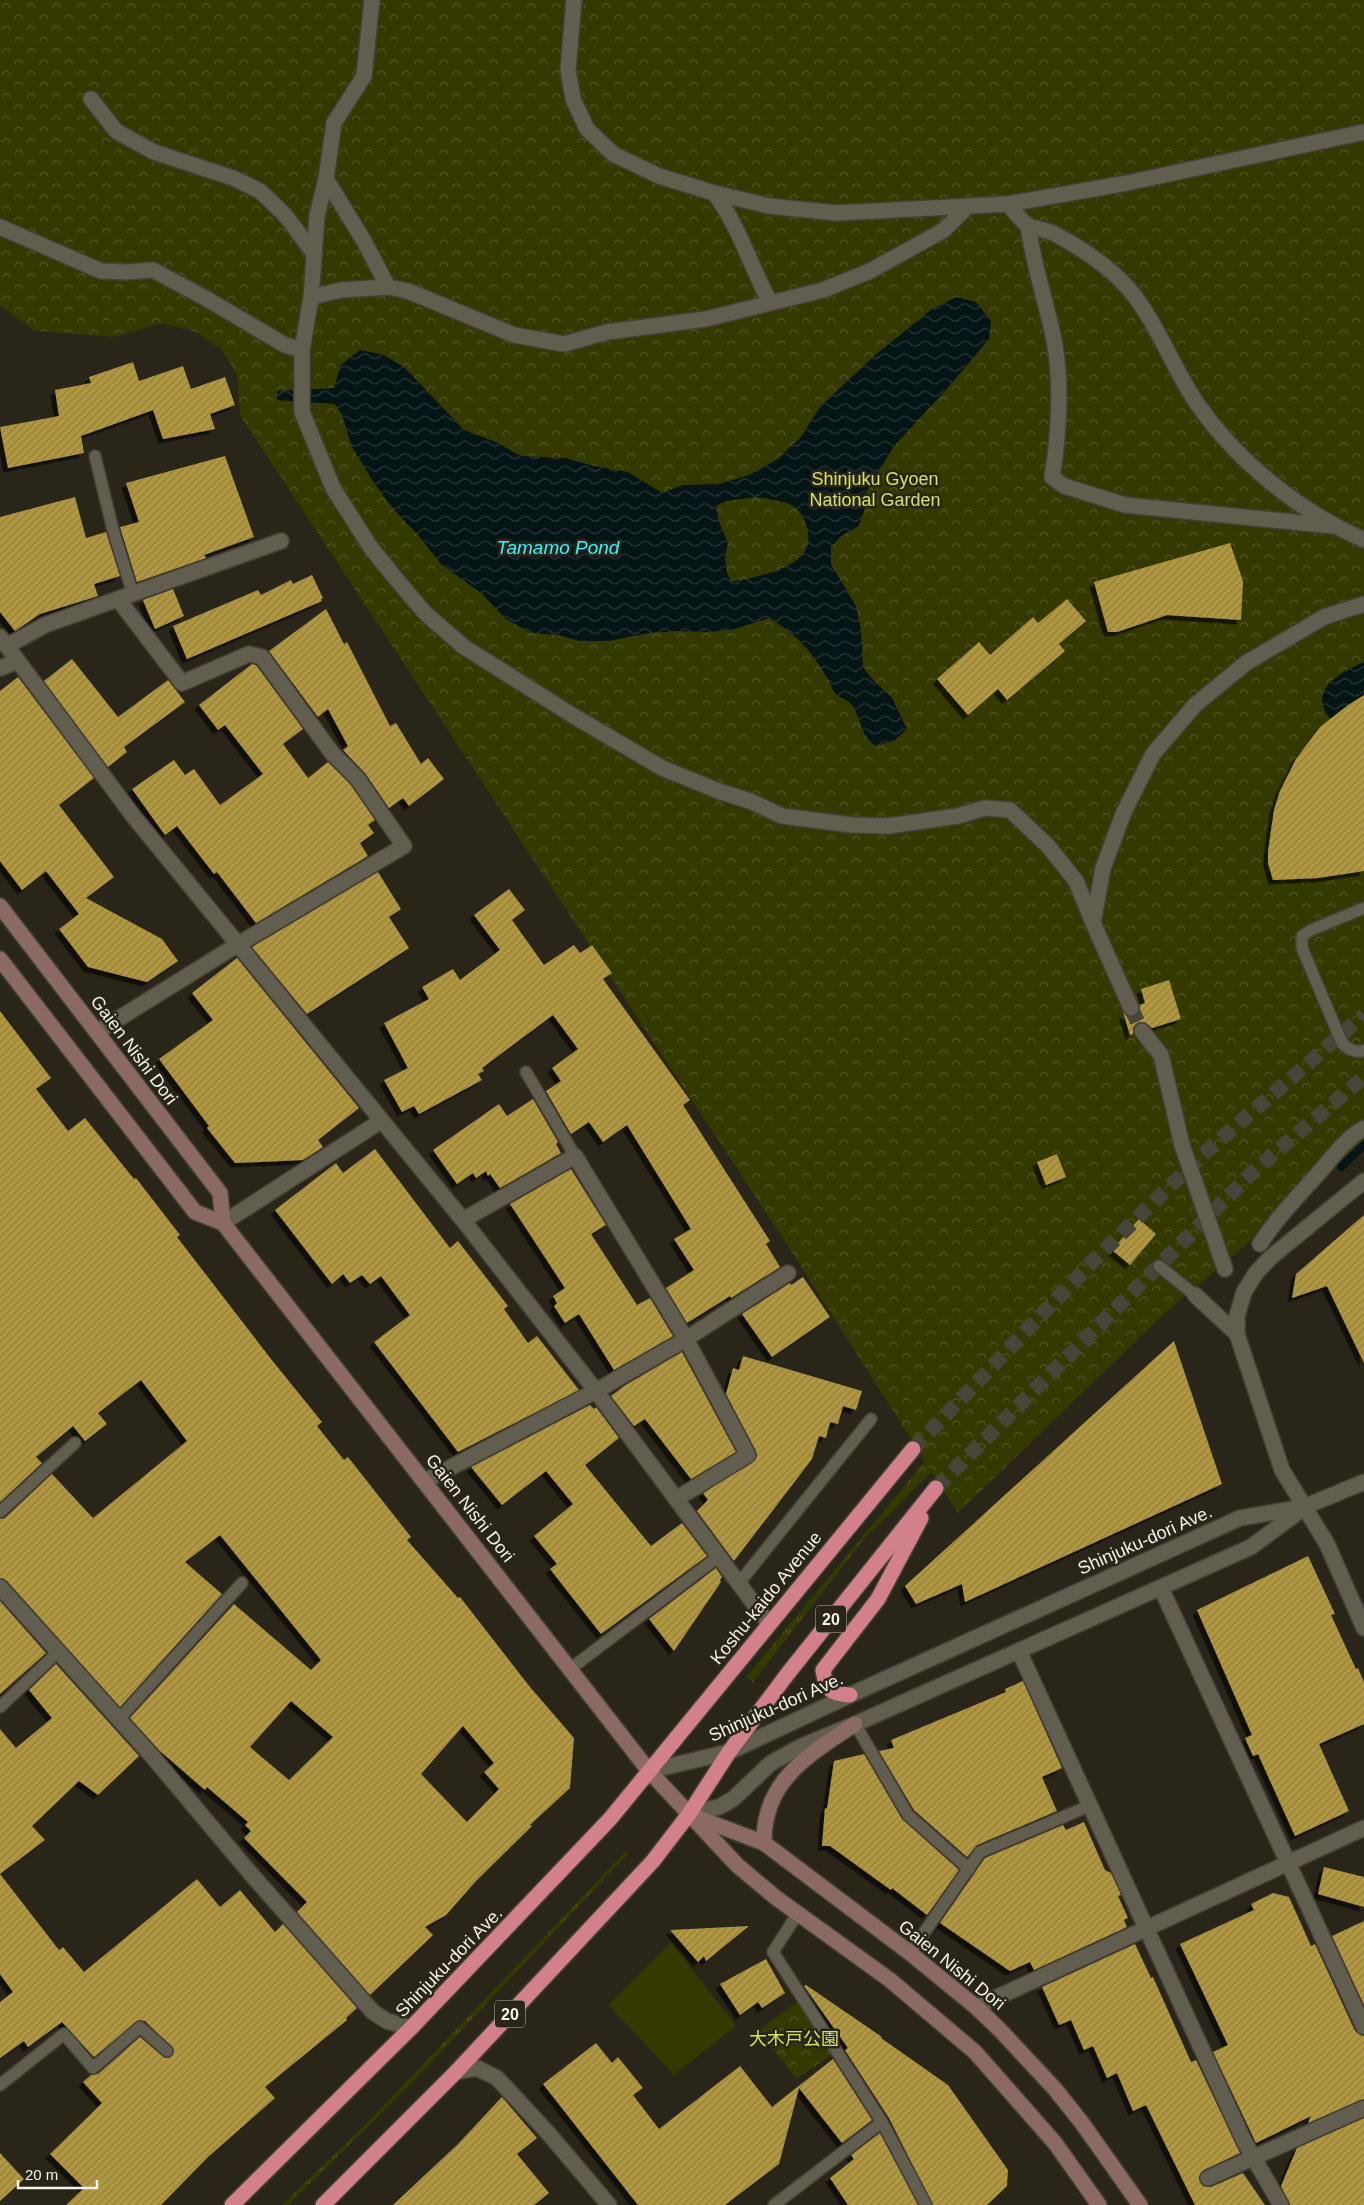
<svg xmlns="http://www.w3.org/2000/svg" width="1364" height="2205" viewBox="0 0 1364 2205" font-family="Helvetica,'Noto Sans JP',sans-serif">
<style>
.grass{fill:url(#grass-tufts)}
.park{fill:url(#park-crowns)}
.garden{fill:#333900}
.water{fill:url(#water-waves);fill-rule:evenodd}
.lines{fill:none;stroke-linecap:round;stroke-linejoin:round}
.stream{stroke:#051415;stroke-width:8}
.building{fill:url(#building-hatch);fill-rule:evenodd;filter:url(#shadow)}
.pedestrian-tunnel{stroke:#474438;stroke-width:15;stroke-dasharray:15 8;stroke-linecap:butt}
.trunk-tunnel{stroke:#474438;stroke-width:15;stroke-dasharray:15 8;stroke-linecap:butt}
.service-casing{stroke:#444037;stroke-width:14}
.pedestrian-casing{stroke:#444037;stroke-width:18}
.minor-casing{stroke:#444037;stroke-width:18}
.tertiary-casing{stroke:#444037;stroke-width:18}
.secondary-casing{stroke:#444037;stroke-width:18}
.trunk-casing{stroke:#444037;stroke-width:18}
.service{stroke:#615d4f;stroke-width:11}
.pedestrian{stroke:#615d4f;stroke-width:15}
.minor{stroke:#615d4f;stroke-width:15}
.tertiary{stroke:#615d4f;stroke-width:15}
.secondary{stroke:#8b6a66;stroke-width:15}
.trunk{stroke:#d1808c;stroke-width:15}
.labels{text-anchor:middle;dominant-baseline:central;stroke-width:5;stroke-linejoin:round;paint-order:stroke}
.shield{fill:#292519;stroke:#b7b4ab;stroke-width:1}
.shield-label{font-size:16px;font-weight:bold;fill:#f4f2ea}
.park-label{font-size:18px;fill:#d2e16e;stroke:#292519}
.street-label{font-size:18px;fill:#f4f2ea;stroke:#292519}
.water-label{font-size:19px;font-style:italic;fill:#37f3fe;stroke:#292519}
</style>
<defs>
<pattern id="grass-tufts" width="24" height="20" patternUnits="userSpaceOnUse" patternTransform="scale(1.25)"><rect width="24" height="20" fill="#333900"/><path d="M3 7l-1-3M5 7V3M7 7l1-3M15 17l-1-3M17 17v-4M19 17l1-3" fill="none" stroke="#515625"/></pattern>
<pattern id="park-crowns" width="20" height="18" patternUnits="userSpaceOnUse" patternTransform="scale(1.25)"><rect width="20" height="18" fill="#333900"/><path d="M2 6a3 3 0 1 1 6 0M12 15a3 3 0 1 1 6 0" fill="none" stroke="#515625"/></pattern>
<pattern id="water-waves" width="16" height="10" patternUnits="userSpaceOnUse" patternTransform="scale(1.25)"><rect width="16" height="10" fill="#051415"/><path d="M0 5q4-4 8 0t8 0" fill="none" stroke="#2a3737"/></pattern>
<pattern id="building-hatch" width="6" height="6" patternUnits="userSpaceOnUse" patternTransform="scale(1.25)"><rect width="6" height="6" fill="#b19840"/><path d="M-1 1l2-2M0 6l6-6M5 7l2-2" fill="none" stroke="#928042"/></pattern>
<filter id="shadow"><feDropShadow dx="-4.5" dy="4.5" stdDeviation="0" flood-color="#0009"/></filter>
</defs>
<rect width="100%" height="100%" fill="#292519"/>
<g class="grass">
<path d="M 925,1461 L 932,1472 L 864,1539 L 753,1682 L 746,1677 Z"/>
<path d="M 626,1851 L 628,1854 L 405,2090 L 288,2205 L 282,2205 L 369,2121 Z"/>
</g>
<g class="park">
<path d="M 0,0 L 1364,0 L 1364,1149 L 1330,1173 L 1161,1317 L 958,1513 L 788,1246 L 240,415 L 237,375 L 222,350 L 196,332 L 161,323 L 115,337 L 35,331 L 0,306 Z"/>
<path d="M 797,2002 L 832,2055 L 796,2079 L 759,2030 Z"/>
</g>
<path class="garden" d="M 671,1942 L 736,2026 L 674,2075 L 608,2005 Z"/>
<g class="water">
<path d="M 956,297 L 976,302 L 991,321 L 989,339 L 945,391 L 894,446 L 867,491 L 865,508 L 859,526 L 841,536 L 831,547 L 831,564 L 856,606 L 861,630 L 863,667 L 872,679 L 892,698 L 907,729 L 895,740 L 876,746 C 857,732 864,721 851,704 C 847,699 839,698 835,693 C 831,688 830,681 826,676 C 809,648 797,635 769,618 L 735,629 L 712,632 L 679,631 L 649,633 L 609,641 L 580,641 L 558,635 L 531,633 L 506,619 L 481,593 L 441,564 L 418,535 L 394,510 L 374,483 L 352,447 L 342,415 L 335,404 L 277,400 L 277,391 L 334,388 L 341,365 L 360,350 L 384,355 L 405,368 L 464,430 L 496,442 L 521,456 L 565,458 L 590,465 L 628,472 L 662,493 L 683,485 L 719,484 L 749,475 L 776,460 L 800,438 L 820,407 L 874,356 L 932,309 ZM 755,497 C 768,499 781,500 793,506 C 807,514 814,542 803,554 C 786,573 754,577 731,582 L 727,573 L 725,558 L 728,543 L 719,522 L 716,506 C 728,498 741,500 755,497 Z"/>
<path d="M 1364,662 L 1364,695 L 1330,719 C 1307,689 1340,673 1364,662 Z"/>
</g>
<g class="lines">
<path class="stream" d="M 1341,1167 L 1364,1145"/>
</g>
<g class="building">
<path d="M 133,362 L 139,381 L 183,366 L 191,389 L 225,377 L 235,405 L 210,414 L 215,429 L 163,439 L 153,410 L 81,436 L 84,453 L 8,468 L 0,427 L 59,416 L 55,390 L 91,383 L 89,377 Z"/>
<path d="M 225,456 L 254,537 L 204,555 L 206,558 L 137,582 L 120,527 L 139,522 L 126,483 Z"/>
<path d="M 75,497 L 86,538 L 106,532 L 120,576 L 94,584 L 98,596 L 40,614 L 15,631 L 0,612 L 0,517 Z"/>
<path d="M 1230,543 L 1243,581 L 1241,620 L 1167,615 L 1117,632 L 1108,632 L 1094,582 Z"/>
<path d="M 312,575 L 323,598 L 321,599 L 322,601 L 187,659 L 173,626 L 258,590 L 261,595 L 291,580 L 293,584 Z"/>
<path d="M 173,589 L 184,616 L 155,629 L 143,600 Z"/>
<path d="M 1067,599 L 1086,621 L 1059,644 L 1065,651 L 1007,700 L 998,689 L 968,715 L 937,679 L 979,642 L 990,655 L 1033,617 L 1038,623 Z"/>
<path d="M 326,609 L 344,644 L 347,642 L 390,726 L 396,723 L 421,764 L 428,758 L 444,779 L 409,806 L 403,798 L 389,808 L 365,773 L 343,750 L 348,746 L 328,709 L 318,717 L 269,651 Z"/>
<path d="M 72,659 L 118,717 L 168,680 L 185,702 L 124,747 L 127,752 L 108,767 L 44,681 Z"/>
<path d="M 252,664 L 256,665 L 303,729 L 283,744 L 308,778 L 328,762 L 350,784 L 375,820 L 368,825 L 374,833 L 360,843 L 368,856 L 256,923 L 217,872 L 214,874 L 177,826 L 165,835 L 132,789 L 174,760 L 185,775 L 194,769 L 220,805 L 263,774 L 225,725 L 218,730 L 199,705 Z"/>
<path d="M 18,677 L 94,778 L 59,805 L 114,877 L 86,898 L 162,939 L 178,961 L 147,982 L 88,967 L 59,929 L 79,914 L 46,871 L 22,890 L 0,861 L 0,691 Z"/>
<path d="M 1364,695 L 1364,871 L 1318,878 L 1273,880 L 1268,863 L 1268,852 L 1274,810 L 1280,791 L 1296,759 L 1320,727 L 1348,705 Z"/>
<path d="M 378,872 L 401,909 L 389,917 L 409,948 L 307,1014 L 252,947 Z"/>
<path d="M 509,889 L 525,910 L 512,920 L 544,965 L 574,945 L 580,953 L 592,945 L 612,973 L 603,979 L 690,1100 L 683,1105 L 770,1241 L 766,1244 L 780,1267 L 731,1298 L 730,1296 L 687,1323 L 666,1288 L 694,1270 L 674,1239 L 691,1229 L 627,1125 L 603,1142 L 589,1122 L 571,1134 L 546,1091 L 561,1081 L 552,1068 L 578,1049 L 553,1015 L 482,1068 L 484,1071 L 478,1074 L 482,1080 L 419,1114 L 414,1106 L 402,1112 L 384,1080 L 408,1068 L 384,1023 L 429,999 L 422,987 L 453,969 L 460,980 L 500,950 L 474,915 Z"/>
<path d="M 237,958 L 359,1108 L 318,1140 L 323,1147 L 303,1160 L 235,1163 L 207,1128 L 209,1126 L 159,1059 L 213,1020 L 192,993 Z"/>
<path d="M 1169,980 L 1181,1019 L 1152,1028 L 1146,1023 L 1140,1022 L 1136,1024 L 1133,1028 L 1133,1034 L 1130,1035 L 1123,1012 L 1130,1017 L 1135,1016 L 1139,1013 L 1140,1005 L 1145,1003 L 1141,989 Z"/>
<path d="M 0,1011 L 51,1078 L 36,1089 L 68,1131 L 85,1118 L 134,1179 L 136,1178 L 180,1235 L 177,1237 L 271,1359 L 322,1422 L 317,1426 L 344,1460 L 348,1457 L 411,1537 L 407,1540 L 458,1598 L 460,1597 L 530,1687 L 574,1738 L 570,1788 L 530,1825 L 532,1826 L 476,1881 L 446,1915 L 425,1927 L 433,1935 L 370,1995 L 297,1912 L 307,1902 L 244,1838 L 251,1831 L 245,1825 L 248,1822 L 207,1787 L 205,1790 L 160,1751 L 130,1718 L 234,1604 L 311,1670 L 321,1660 L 220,1535 L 185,1562 L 222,1594 L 120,1707 L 7,1581 L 0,1578 L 0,1519 L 5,1518 L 52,1474 L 93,1518 L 187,1441 L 141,1380 L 98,1413 L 107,1424 L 85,1441 L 73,1426 L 36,1457 L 42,1463 L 0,1502 ZM 291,1701 L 333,1737 L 289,1780 L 250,1747 ZM 463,1726 L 494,1763 L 484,1772 L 499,1789 L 467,1822 L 421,1774 Z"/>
<path d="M 533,1099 L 558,1142 L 556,1144 L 561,1153 L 500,1188 L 490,1174 L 488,1176 L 486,1171 L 476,1178 L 473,1173 L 457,1184 L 433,1150 L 499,1104 L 507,1116 Z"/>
<path d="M 375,1149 L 450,1248 L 458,1241 L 508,1306 L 504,1309 L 528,1343 L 537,1336 L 579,1390 L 458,1452 L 374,1342 L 410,1315 L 381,1276 L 370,1284 L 362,1275 L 350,1283 L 343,1274 L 332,1284 L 275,1210 L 336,1163 L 343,1173 Z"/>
<path d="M 1057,1154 L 1066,1177 L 1046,1185 L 1037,1162 Z"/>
<path d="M 571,1169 L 606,1225 L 591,1234 L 637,1305 L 650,1298 L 673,1336 L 614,1370 L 579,1314 L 565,1323 L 554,1306 L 557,1303 L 553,1296 L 565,1288 L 510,1204 Z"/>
<path d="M 1364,1215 L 1364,1363 L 1327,1286 L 1292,1298 L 1296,1274 Z"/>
<path d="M 1139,1219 L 1156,1234 L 1130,1265 L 1112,1250 Z"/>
<path d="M 803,1277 L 830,1317 L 772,1357 L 742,1314 L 790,1283 L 791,1285 Z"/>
<path d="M 1174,1341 L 1222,1484 L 965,1602 L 962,1584 L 916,1604 L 905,1586 Z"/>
<path d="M 682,1352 L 736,1452 L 691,1479 L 645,1419 L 634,1426 L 611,1396 L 624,1386 Z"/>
<path d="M 743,1356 L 862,1391 L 856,1410 L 843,1406 L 838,1424 L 830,1422 L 826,1438 L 819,1436 L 812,1459 L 734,1561 L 697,1511 L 708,1500 L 703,1493 L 756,1459 L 756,1451 L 726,1394 L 733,1368 L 739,1370 Z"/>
<path d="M 590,1405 L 594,1409 L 596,1407 L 619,1438 L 585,1465 L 651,1546 L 682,1523 L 707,1556 L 601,1634 L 550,1569 L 557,1564 L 534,1536 L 573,1504 L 546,1471 L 502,1505 L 471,1467 Z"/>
<path d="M 1308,1556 L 1335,1614 L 1331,1615 L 1356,1669 L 1358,1668 L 1364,1682 L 1364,1724 L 1319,1744 L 1349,1811 L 1295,1836 L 1258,1754 L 1253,1756 L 1245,1738 L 1252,1735 L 1197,1610 Z"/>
<path d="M 716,1568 L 722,1577 L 720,1580 L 721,1582 L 674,1651 L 649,1619 Z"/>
<path d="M 0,1601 L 46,1653 L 0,1694 Z"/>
<path d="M 56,1664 L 139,1756 L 98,1795 L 79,1781 L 32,1826 L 45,1840 L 0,1874 L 0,1729 L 16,1748 L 52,1718 L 29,1690 Z"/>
<path d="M 1023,1681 L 1062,1768 L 1042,1777 L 1057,1811 L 977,1845 L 967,1857 L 914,1810 L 879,1751 L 894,1748 L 891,1740 L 1006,1692 L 1005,1689 Z"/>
<path d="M 864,1754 L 902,1819 L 959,1870 L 927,1915 L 892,1888 L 891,1890 L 830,1846 L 822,1846 L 825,1808 L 827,1809 L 834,1761 Z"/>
<path d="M 1084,1822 L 1105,1870 L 1111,1873 L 1120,1892 L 1121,1895 L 1118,1896 L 1128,1918 L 1124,1920 L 1127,1927 L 1034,1970 L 1030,1962 L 1010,1971 L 940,1923 L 985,1858 L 1063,1825 L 1066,1830 Z"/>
<path d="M 1324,1867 L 1364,1877 L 1364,1907 L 1318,1894 Z"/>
<path d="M 0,1874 L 59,1950 L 63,1947 L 84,1972 L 197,1879 L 220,1907 L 240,1890 L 275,1932 L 283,1924 L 357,2008 L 346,2018 L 347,2020 L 265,2087 L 275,2098 L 208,2157 L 161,2205 L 66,2205 L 84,2188 L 50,2154 L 102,2103 L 83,2082 L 91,2075 L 98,2074 L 140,2037 L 165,2058 L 172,2056 L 174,2049 L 145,2021 L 139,2020 L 94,2057 L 62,2022 L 28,2047 L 24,2041 L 0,2058 L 0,2002 L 13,1992 L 0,1974 Z"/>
<path d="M 1273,1893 L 1289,1897 L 1311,1946 L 1315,1944 L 1355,2031 L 1364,2036 L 1364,2099 L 1308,2123 L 1311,2116 L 1256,2143 L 1213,2052 L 1228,2045 L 1180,1944 L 1254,1910 L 1251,1904 Z"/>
<path d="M 1364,1921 L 1364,2005 L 1332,1936 Z"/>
<path d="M 749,1926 L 706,1961 L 704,1956 L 698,1962 L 670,1930 Z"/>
<path d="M 1135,1944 L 1151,1978 L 1153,1977 L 1191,2062 L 1196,2060 L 1240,2153 L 1204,2170 L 1199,2177 L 1200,2182 L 1203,2186 L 1211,2187 L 1243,2173 L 1265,2205 L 1195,2205 L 1146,2105 L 1133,2111 L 1117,2073 L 1107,2078 L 1093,2046 L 1084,2050 L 1071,2020 L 1059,2025 L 1042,1987 Z"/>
<path d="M 766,1959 L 785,1993 L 762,2008 L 758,2002 L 740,2015 L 720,1984 Z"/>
<path d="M 806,1985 L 882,2037 L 881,2038 L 948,2085 L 1008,2170 L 1007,2186 L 987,2205 L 933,2205 L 889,2118 L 845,2050 L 848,2048 L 804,1986 Z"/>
<path d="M 596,2043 L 612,2063 L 618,2057 L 643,2088 L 633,2095 L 659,2129 L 740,2066 L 772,2107 L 833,2059 L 872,2120 L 842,2143 L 799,2088 L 779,2164 L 725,2205 L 638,2205 L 543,2084 Z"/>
<path d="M 502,2097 L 537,2138 L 517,2154 L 549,2193 L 534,2205 L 393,2205 L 458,2144 Z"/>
<path d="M 1364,2118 L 1364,2205 L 1290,2205 L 1281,2186 L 1297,2148 Z"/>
<path d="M 880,2133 L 918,2205 L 848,2205 L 830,2178 L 854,2159 L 851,2155 Z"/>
<path d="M 0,2153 L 24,2179 L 0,2201 Z"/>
</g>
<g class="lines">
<path class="pedestrian-tunnel" d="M 1131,1008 L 1142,1031"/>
<g class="trunk-tunnel">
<path d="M 913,1449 L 1091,1263 L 1200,1157 L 1364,1015"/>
<path d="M 936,1488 L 1256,1169 L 1364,1077"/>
</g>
<g class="service-casing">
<g id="service">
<path d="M 95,456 L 113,530 L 133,594"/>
<path d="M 1364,908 L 1311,930 L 1302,936 L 1302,948 L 1342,1043 C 1348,1049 1355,1054 1364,1050"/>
<path d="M 526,1072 L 575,1156"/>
<path d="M 1159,1266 L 1195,1295"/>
<path d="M 0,1512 L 75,1443"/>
<path d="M 739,1583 L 871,1419"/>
<path d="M 570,1669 L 718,1557"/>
<path d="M 0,1707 L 57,1653"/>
<path d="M 119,1719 L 242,1583"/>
<path d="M 855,1724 L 908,1815 L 969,1869"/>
<path d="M 798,1913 L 773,1952 L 882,2122 L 926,2205"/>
<path d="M 910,1953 L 980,1852 L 1089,1806"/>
<path d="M 0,2085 L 64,2034 L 93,2068 L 140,2027 L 167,2051"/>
<path d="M 774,2205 L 882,2122"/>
</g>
</g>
<g class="pedestrian-casing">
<g id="pedestrian">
<path d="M 372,0 L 364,76 L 334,123 L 326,179 L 364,241 L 388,287"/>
<path d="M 574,0 L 568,70 L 573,99 L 587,129 L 613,154 L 659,176 L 714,193 L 769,206 L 837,213 L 1008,204 L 1127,183 L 1364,132"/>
<path d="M 91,99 L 116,131 L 154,152 L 233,178 L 260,191 L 285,215 L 313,252"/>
<path d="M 714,193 C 739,225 750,266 770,302"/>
<path d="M 1008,204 C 1014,211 1022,222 1029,226 C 1037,229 1047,230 1055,234 C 1081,248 1108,265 1128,288 C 1158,323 1172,367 1198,405 C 1239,463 1299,511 1364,540"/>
<path d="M 1028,225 C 1033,264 1046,301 1054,340 C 1062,381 1059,436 1052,477 L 1064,486 L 1125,505 L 1333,526"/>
<path d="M 0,227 L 101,271 L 127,272 L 153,270 L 207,299 L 285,345 L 302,350 L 302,412 L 333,488 L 371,548 L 397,580 L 425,613 L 464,647 L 572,715 L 662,768 L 721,792 L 750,801 L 782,816 L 852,825 L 888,826 L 958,816 L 985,808 L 1010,810 L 1048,846 L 1076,881 L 1093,923 L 1103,868 L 1124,812 L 1153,754 L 1195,705 L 1246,663 L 1324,617 L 1364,604"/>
<path d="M 311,297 L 341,290 L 388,287 L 408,291 L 514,335 L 564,344 L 607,332 L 706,319 L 823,290 L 870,271 L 944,230 L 966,208"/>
<path d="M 302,350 L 311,297 L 317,216 L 326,179"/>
<path d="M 1093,923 L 1131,1008"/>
<path d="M 1142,1031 L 1161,1055 L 1182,1145 L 1225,1269"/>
<path d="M 1260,1244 C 1276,1219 1297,1197 1317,1175 C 1332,1158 1345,1139 1364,1128"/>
</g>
</g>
<g class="minor-casing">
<g id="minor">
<path d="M 0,637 L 134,817 L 463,1220 L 596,1391 L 769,1624"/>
<path d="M 7,646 L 45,625 L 281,541"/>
<path d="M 0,668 L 18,661"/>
<path d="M 97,1032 L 237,945 L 404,846 L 357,778 L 332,753 L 262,657 L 249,654 L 182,683 L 118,599"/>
<path d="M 463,1220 L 575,1156 L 686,1339 L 748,1455 L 676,1499"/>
<path d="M 223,1223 L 381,1121"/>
<path d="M 1195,1295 L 1237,1334"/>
<path d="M 425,1481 L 596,1391 L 686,1339 L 788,1273"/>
<path d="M 0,1587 L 152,1756 L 251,1874 L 373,2012 L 387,2021 L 411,2028"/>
<path d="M 1161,1588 L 1364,2027"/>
<path d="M 1019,1651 L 1244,2141 L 1281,2205"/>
<path d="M 976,2007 L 1364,1828"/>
<path d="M 456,2072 L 477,2068 L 497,2078 L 549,2134 L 609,2205"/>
<path d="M 1208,2178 L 1364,2108"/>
</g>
</g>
<g class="tertiary-casing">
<g id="tertiary">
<path d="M 1364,1181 L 1271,1257 L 1256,1273 L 1244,1292 L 1237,1316 L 1237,1334 L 1282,1470 L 1327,1544 L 1364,1628"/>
<path d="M 649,1771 L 729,1752 L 850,1695 L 1240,1518 L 1304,1507 L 1364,1482"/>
<path d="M 689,1814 L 719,1807 L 733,1799 L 771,1763 L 800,1747 L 855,1724 L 1251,1547 L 1301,1510"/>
</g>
</g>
<g class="secondary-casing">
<g id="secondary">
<path d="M 0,906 L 220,1193 L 223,1223"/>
<path d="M 0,959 L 195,1212 L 223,1223 L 649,1771 L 737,1865 L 775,1897 L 890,1980 L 975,2052 L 1055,2143 L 1099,2205"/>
<path d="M 693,1816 L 764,1843 L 910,1953 L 976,2007 L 999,2029 L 1055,2089 L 1082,2123 L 1140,2205"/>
<path d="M 764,1843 C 763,1780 809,1755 855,1724"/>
</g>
</g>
<g class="trunk-casing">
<g id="trunk">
<path d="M 850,1695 C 829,1694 826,1689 823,1670 L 878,1599 L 921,1518"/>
<path d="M 232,2205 L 411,2028 L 610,1819 L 913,1449"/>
<path d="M 323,2205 L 456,2072 L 653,1861 L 689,1814 L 729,1752 L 789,1672 L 936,1488"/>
</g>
</g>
<use href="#service" class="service"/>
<use href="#pedestrian" class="pedestrian"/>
<use href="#minor" class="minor"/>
<use href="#tertiary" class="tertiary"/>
<use href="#secondary" class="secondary"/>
<use href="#trunk" class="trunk"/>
</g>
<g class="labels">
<g class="shield">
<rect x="816" y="1605.5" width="30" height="27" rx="4"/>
<rect x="495" y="2000.5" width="30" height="27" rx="4"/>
</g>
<g class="shield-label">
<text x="831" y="1619">20</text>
<text x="510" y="2014">20</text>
</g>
<g class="park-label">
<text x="875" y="479">Shinjuku Gyoen<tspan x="875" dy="21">National Garden</tspan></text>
<text x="794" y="2039">大木戸公園</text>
</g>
<g class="street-label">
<text transform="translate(134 1050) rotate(53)">Gaien Nishi Dori</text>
<text transform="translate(470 1508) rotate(52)">Gaien Nishi Dori</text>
<text transform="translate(1145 1540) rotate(-24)">Shinjuku-dori Ave.</text>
<text transform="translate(766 1598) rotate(-51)">Koshu-kaido Avenue</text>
<text transform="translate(776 1707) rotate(-24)">Shinjuku-dori Ave.</text>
<text transform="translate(449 1962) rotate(-46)">Shinjuku-dori Ave.</text>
<text transform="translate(952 1965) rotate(39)">Gaien Nishi Dori</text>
</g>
<g class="water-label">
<text x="558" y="547">Tamamo Pond</text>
</g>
</g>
<path d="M18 2180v8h79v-8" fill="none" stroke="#f4f2ea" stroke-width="2.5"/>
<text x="25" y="2180" font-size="15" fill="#f4f2ea" stroke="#292519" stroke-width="4" paint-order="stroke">20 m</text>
</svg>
